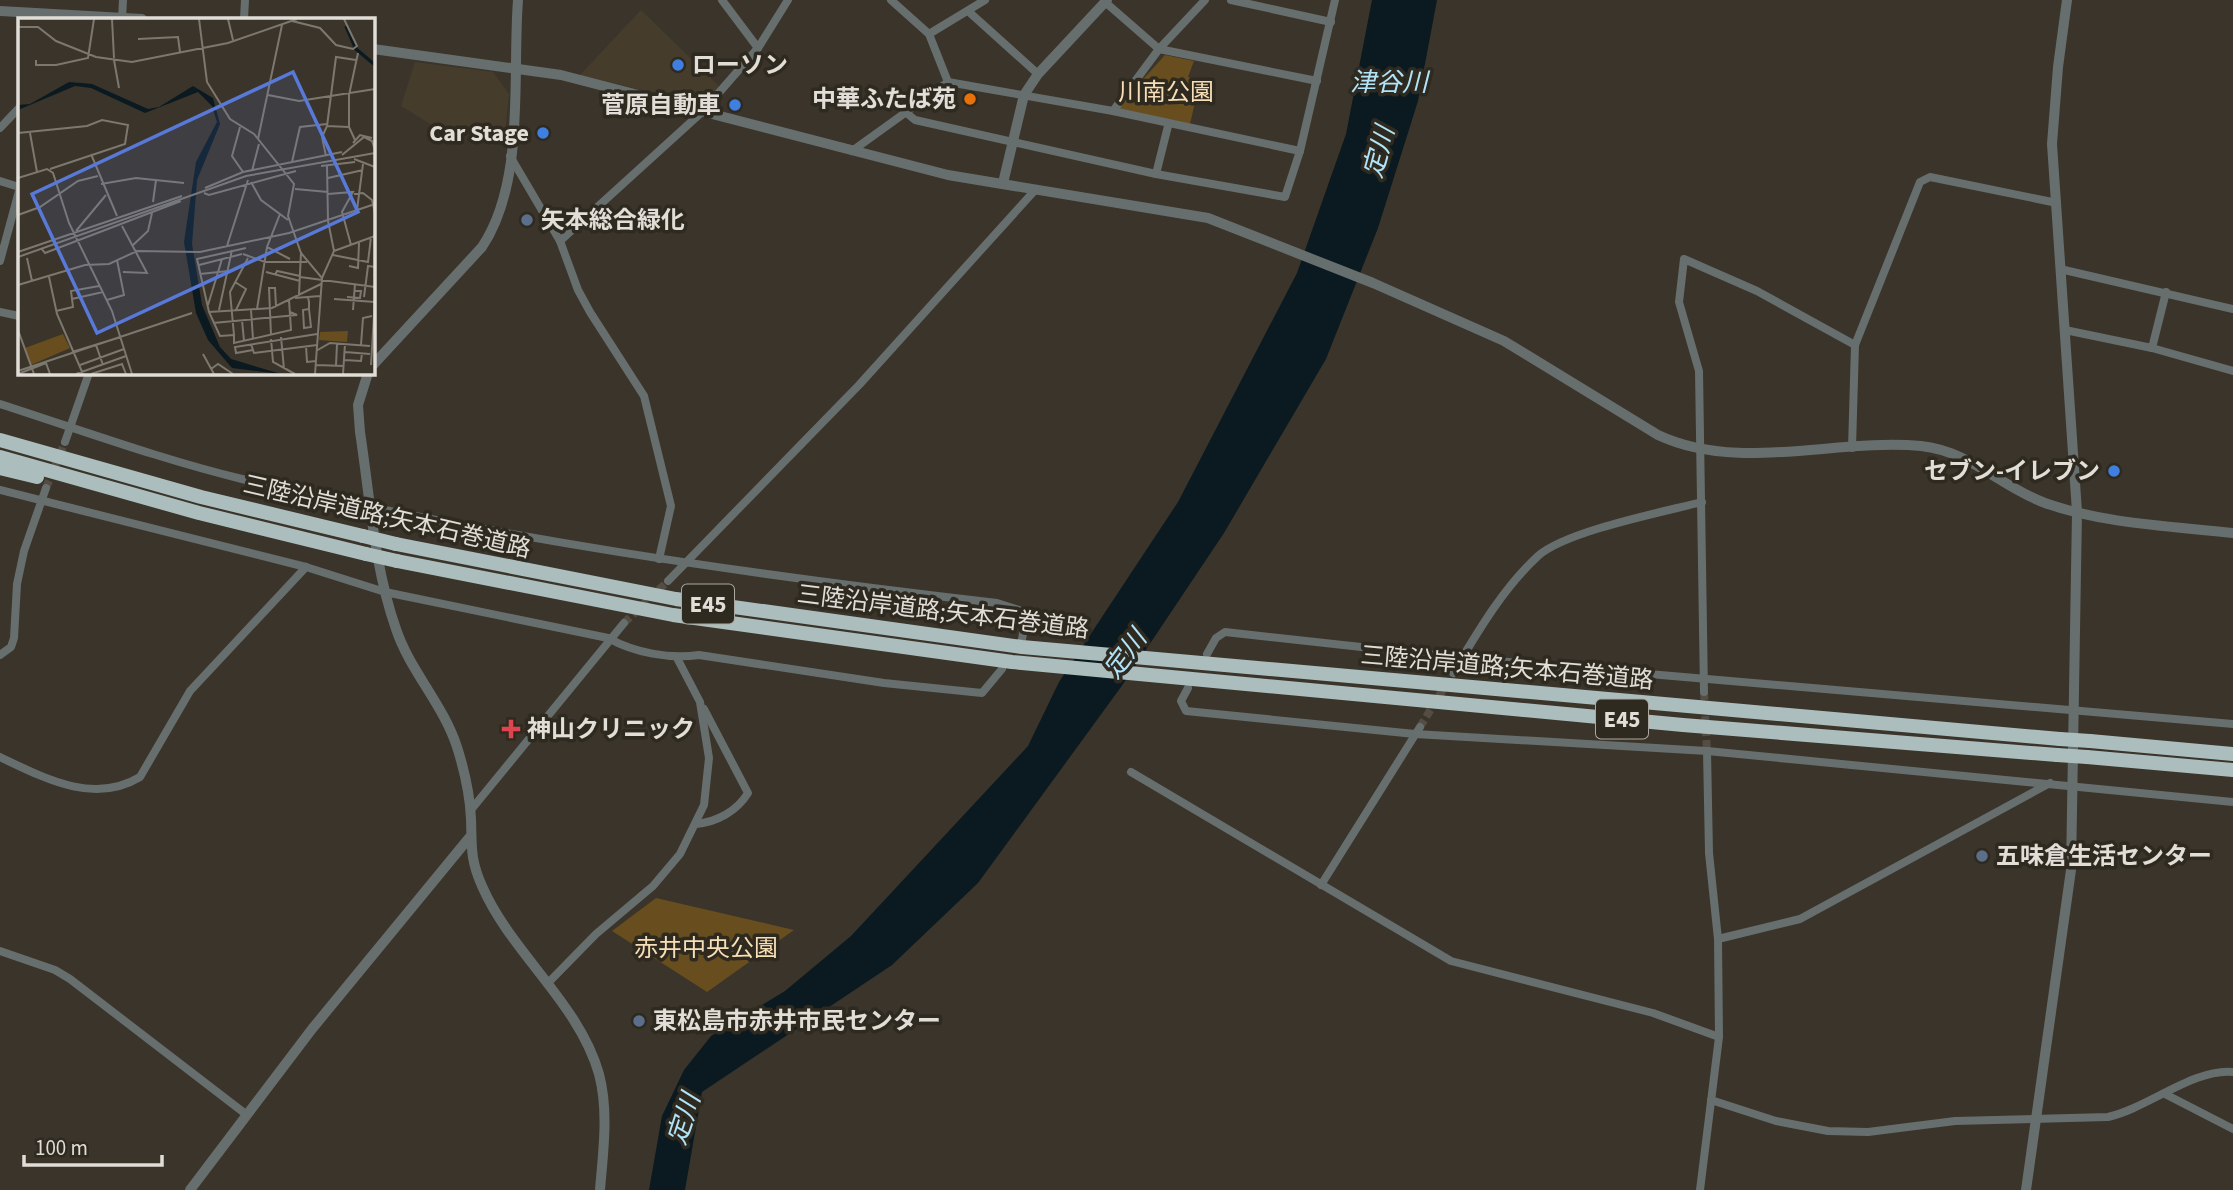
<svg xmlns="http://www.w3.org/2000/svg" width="2233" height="1190" viewBox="0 0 2233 1190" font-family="'Source Sans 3','Noto Sans JP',sans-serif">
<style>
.built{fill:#453c2c}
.green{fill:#684e1f}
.water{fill:#0b1a20}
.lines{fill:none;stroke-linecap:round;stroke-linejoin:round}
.minor-tunnel{stroke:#534d44;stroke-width:8;stroke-dasharray:8 4;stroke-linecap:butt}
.minor{stroke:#676e6e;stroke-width:8}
.tertiary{stroke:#676e6e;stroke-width:10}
.motorway{stroke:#acbdbd;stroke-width:14}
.motorway-bridge{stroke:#acbdbd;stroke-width:14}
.shop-dot{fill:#3f7fe0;stroke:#2f2a20;stroke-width:2.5}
.food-dot{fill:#e8710a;stroke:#2f2a20;stroke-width:2.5}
.service-dot{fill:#5c6f8a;stroke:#2f2a20;stroke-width:2.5}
.health-dot{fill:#e0444e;stroke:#2f2a20;stroke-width:2.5}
.labels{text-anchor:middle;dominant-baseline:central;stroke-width:7;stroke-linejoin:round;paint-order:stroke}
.shield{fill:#2f2a20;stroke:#aca7a0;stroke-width:2}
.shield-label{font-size:23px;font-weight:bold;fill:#e1ddd7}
.poi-label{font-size:24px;font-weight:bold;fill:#e1ddd7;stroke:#2f2a20;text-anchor:start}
.park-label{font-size:24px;fill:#f7deb6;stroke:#2f2a20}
.street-label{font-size:24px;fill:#e1ddd7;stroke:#2f2a20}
.water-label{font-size:26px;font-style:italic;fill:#b1e3f9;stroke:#2f2a20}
.inset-river{fill:none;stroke:#0b1a20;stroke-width:3.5}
.inset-road{fill:none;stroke:#7d786f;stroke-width:2}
.view{fill:#5879d8;fill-opacity:0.15;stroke:#5879d8;stroke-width:3.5}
.inset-edge{fill:none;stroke:#e1ddd7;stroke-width:3.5}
</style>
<rect width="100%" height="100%" fill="#3a342a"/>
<g class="built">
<path d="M 641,10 L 719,86 L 708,101 L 700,104 L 580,75 Z"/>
<path d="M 415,62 L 493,72 L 509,94 L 505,134 L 440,130 L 401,106 Z"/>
</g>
<g class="green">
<path d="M 1165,55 L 1194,61 L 1188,77 L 1200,81 L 1190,124 L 1117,108 Z"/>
<path d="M 656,898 L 794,930 L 707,992 L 612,931 Z"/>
</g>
<path class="water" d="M 1372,0 L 1437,0 L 1418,101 L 1378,228 L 1326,359 L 1224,533 L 1121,687 L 978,883 L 892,965 L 702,1092 L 685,1190 L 649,1190 L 662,1116 L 684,1070 L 711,1036 L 785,991 L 851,936 L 1028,746 L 1059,682 L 1178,502 L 1297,273 L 1346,134 Z"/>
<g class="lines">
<g class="minor-tunnel">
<path d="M 46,488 L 65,442"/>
<path d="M 624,623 L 668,581"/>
<path d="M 1704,692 L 1707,751"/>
<path d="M 1420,727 L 1453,673"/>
</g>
<g class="minor">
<path d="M 722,0 L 758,48"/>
<path d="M 891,0 L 929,34 L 948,82"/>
<path d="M 1231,0 L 1331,22"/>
<path d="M 1105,2 L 1159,49 L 1317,81"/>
<path d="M 968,11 L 1038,74"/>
<path d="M 122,19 L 123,0"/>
<path d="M 244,19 L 245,0"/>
<path d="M 929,34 L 985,0"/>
<path d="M 904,111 L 915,120 L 1156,174 L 1285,197 L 1300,151 L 1335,0"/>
<path d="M 1113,111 L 1159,49 L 1205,0"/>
<path d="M 0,128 L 19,108"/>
<path d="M 852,151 L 948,82 L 1113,111 L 1300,151"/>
<path d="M 510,156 L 560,241 L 578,290 L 590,312 L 644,396 L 671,506 L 659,559"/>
<path d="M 1156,174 L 1168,126"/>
<path d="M 0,181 L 19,187"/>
<path d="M 560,241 L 702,112 L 758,48 L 788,0"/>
<path d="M 0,261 L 19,191"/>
<path d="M 2060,269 L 2233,309"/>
<path d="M 0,312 L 19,316"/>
<path d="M 2065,330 L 2152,348 L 2233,371"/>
<path d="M 2152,348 L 2166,292"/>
<path d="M 0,404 C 81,430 160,459 242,479 C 491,537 744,574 997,603 L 1019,610 L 1026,617 L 1022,639"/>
<path d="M 65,442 L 89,373"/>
<path d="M 1852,448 L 1855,345 L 1920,182 L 1930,177 L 2057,203"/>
<path d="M 0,490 L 306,567 L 385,592 L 608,638 C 635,653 669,659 699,655 L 884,683 L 982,693 L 1002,669"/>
<path d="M 668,581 L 859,385 L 1036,189"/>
<path d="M 1207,654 L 1216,638 L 1225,632 L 1462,658 L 2233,724"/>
<path d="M 0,655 L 11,647 L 14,638 L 17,584 L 24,551 L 46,488"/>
<path d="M 1453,673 C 1477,633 1503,588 1538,556 C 1566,531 1663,512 1702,502"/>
<path d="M 1188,688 L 1181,701 L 1186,711 L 1415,734 L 1707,751 L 2233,802"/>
<path d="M 1704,692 L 1699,371 L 1679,302 L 1684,259 L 1757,291 L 1855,345"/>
<path d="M 0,757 C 44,778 94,805 140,777 L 190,691 L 306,567"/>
<path d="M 1131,772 L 1451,961 L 1653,1013 L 1719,1037"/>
<path d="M 470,811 L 624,623"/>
<path d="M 696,824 C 717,822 737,811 748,793 L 704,709"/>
<path d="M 1321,885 L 1420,727"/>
<path d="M 1718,939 L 1800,919 L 2050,783"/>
<path d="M 0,951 L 55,970 L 70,979 L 247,1115"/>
<path d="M 547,984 L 596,934 L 653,886 L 680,854 L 704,805 L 709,758 L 700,702 L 677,658"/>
<path d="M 2165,1094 L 2233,1129"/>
<path d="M 1711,1100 L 1776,1121 L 1828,1131 L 1868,1132 L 1955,1121 L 2108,1117 C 2148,1108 2194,1068 2233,1072"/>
<path d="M 1700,1190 L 1719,1037 L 1718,939 L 1709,853 L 1707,751"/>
</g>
<g class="tertiary">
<path d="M 0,11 L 142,19"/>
<path d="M 373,49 L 561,75 L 948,175 L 1208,218 L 1373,283 L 1504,341 L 1658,435 C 1739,473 1835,438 1921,446 C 1970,451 2001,487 2045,503 C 2104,524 2171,526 2233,533"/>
<path d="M 1003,183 L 1024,95 L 1038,74 L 1107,0"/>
<path d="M 373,365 L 482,247 C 526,181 512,77 518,0"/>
<path d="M 368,373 L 358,405 L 360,432 C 370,497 374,567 396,629 C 410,671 443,704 457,747 C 464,769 470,796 471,819 C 472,847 470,859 482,886 C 511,953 579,1003 599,1074 C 609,1112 603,1152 600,1190"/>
<path d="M 190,1190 L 312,1029 L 469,838"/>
<path d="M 2026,1190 L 2071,870 L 2077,512 L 2052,144 L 2058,67 L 2067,0"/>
</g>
<g class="motorway">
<path d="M 0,440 L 201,497 L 363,536"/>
<path d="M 0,457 L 199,513 L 366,554"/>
<path d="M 0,468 L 37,477"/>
<path d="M 396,544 L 676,599 L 1022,647 L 2060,739"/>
<path d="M 397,561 L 673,615 L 1012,662 L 1683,725 L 2057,755"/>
<path d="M 2090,741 L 2233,754"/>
<path d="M 2087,757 L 2233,770"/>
</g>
<g class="motorway-bridge">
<path d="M 363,536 L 396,544"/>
<path d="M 366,554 L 397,561"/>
<path d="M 2060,739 L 2090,741"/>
<path d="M 2057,755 L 2087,757"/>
</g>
</g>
<g class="shop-dot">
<circle cx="678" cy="65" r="7"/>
<circle cx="735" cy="105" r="7"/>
<circle cx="543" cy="133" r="7"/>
<circle cx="2114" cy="471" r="7"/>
</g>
<circle class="food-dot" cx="970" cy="99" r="7"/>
<g class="service-dot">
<circle cx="527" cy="220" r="7"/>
<circle cx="1982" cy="856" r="7"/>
<circle cx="639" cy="1021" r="7"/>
</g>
<path class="health-dot" d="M507.5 718.5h7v7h7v7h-7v7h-7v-7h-7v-7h7z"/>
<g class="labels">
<g class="shield">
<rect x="682" y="584.5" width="52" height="39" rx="5"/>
<rect x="1596" y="699.5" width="52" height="39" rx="5"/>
</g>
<g class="shield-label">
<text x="708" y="604">E45</text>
<text x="1622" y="719">E45</text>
</g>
<g class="poi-label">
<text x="692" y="65">ローソン</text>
<text x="956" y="99" text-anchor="end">中華ふたば苑</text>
<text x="721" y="105" text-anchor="end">菅原自動車</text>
<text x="529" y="133" text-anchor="end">Car Stage</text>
<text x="541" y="220">矢本総合緑化</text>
<text x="2100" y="471" text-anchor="end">セブン-イレブン</text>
<text x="527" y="729">神山クリニック</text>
<text x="1996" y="856">五味倉生活センター</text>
<text x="653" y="1021">東松島市赤井市民センター</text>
</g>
<g class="park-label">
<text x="1166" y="92">川南公園</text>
<text x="706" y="948">赤井中央公園</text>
</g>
<g class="street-label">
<text transform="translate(387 517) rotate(13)">三陸沿岸道路;矢本石巻道路</text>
<text transform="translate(943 612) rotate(7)">三陸沿岸道路;矢本石巻道路</text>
<text transform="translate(1507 668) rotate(5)">三陸沿岸道路;矢本石巻道路</text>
</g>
<g class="water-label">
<text x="1389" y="82">津谷川</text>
<text transform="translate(1379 152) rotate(-75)">定川</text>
<text transform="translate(1125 654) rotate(-53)">定川</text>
<text transform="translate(684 1119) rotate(-72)">定川</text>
</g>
</g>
<g transform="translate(18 18)">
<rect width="357" height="357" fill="#3a342a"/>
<path d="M 330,313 L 329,324 L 301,322 L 302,314 ZM 45,316 L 52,330 L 13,347 L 7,330 Z" fill="#684e1f"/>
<path d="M 51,64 L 74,66 L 130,91 L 141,89 L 175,68 L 195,80 L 202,106 L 179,162 L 174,226 L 184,287 L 202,329 L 213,341 L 263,356 L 214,350 L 190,322 L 178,295 L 166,224 L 178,144 L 199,104 L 194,88 L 180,74 L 127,95 L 73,70 L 57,68 L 0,92 L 0,87 L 12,86 Z" fill="#0b1a20"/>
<path class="inset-river" d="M 328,8 L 338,31 L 357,47"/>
<path class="inset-road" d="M 94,1 L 96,40M 181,1 L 189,64 L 212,101 L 236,116 L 276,166 L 270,198 L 283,235 L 304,260 L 297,356M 210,1 L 215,22M 274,3 L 302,10 L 318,27 L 335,31 L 339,28 L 326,1M 0,9 L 20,9 L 38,23 L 78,39 L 114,44 L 210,25 L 279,1M 120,21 L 160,19 L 162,34M 18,42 L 18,47 L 38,47 L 70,40 L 76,1M 96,42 L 101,70M 250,77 L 281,83 L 357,71M 309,108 L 318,39 L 338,42M 222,109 L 214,138 L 225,154M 0,115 L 69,108 L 84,102 L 110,107 L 107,126 L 32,151M 12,115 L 19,154M 240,121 L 264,7M 337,122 L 331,109 L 331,77 L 340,35M 335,125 L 342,117 L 354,120M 73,136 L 99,198M 324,137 L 346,119 L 354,123 L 357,132M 308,138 L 304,119 L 309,108 L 331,109M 336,141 L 357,149M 274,144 L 282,109 L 309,106M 303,148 L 337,144M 234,153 L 241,126M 0,160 L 29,151 L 35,155 L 51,205 L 94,293 L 114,356M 310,160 L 345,152M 233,164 L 243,182 L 270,202M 83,166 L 118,160 L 166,165M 187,170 L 225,154 L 324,134M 277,171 L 310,174M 186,175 L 191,177 L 278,153M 310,176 L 335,174 L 324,194 L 333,227M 336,176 L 345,175 L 354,182 L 357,195M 135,184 L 138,162M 339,192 L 345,146M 0,197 L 22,189 L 60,163 L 80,158M 104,208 L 129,255 L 105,254M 58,213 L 88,177M 114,228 L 130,213 L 134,195M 209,228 L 230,162M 249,229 L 272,241M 23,230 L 27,235 L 163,183M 228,230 L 179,241 L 191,294 L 202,318 L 216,317 L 216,325 L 273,312 L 271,282M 316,233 L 357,218M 0,234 L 164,178M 225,236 L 247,244 L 289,244M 315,237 L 350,244 L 353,219M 0,239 L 228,158 L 357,135M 9,240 L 14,263M 181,247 L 224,236M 331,248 L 340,250 L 341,225M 248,254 L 282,263M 182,256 L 210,253M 257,257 L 259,253 L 282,258M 31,259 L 39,296 L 65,356M 282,259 L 357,269M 304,260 L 316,233 L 310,203 L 309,148M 217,264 L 228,271 L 218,292M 0,267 L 67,247 L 91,246 L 119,233 L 182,234 L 271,215 L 357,186M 281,277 L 283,234M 290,279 L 291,284 L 291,291 L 293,309 L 286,310 L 285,292 L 291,291M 329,279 L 342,280 L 343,273 L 336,273M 346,279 L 350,248 L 357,249M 277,280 L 302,278M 54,281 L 85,274M 316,281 L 357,284M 89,282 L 106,277 L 99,242M 190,287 L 204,241M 239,291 L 249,229 L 262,196M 201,292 L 214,232M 233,292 L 235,321M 335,292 L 337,266M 38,293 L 55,289 L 53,273 L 81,268M 191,294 L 254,290 L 303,266M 224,302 L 226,323M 195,305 L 279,297 L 272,294M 0,312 L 16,356M 216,317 L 212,274 L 230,240M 253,317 L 251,270 L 257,270 L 258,288M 263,319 L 266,351M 253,321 L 255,344 L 277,356M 233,326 L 236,335 L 299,327M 78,327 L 85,347M 343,327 L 345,300 L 354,298M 288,328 L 289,344 L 298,343M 235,332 L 218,335 L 217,329 L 299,316M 298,333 L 312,325 L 352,328M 54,334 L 103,319M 327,334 L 352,336M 185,336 L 196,356M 326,342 L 343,343 L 344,335M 62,347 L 106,331M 298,347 L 326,348M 318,347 L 319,326M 353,347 L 357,280M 193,351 L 200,346 L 215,356M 0,353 L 174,295M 0,356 L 28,345 L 32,356M 58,356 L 108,338M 73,356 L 104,346 L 108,356M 325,356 L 327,326"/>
<path class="view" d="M 275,54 L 340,194 L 79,315 L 14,176 Z"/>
<rect width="357" height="357" class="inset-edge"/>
</g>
<path d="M24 1155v10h138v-10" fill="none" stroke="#e1ddd7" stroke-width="3.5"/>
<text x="35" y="1155" font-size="21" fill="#e1ddd7" stroke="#2f2a20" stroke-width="5" paint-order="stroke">100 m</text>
</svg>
